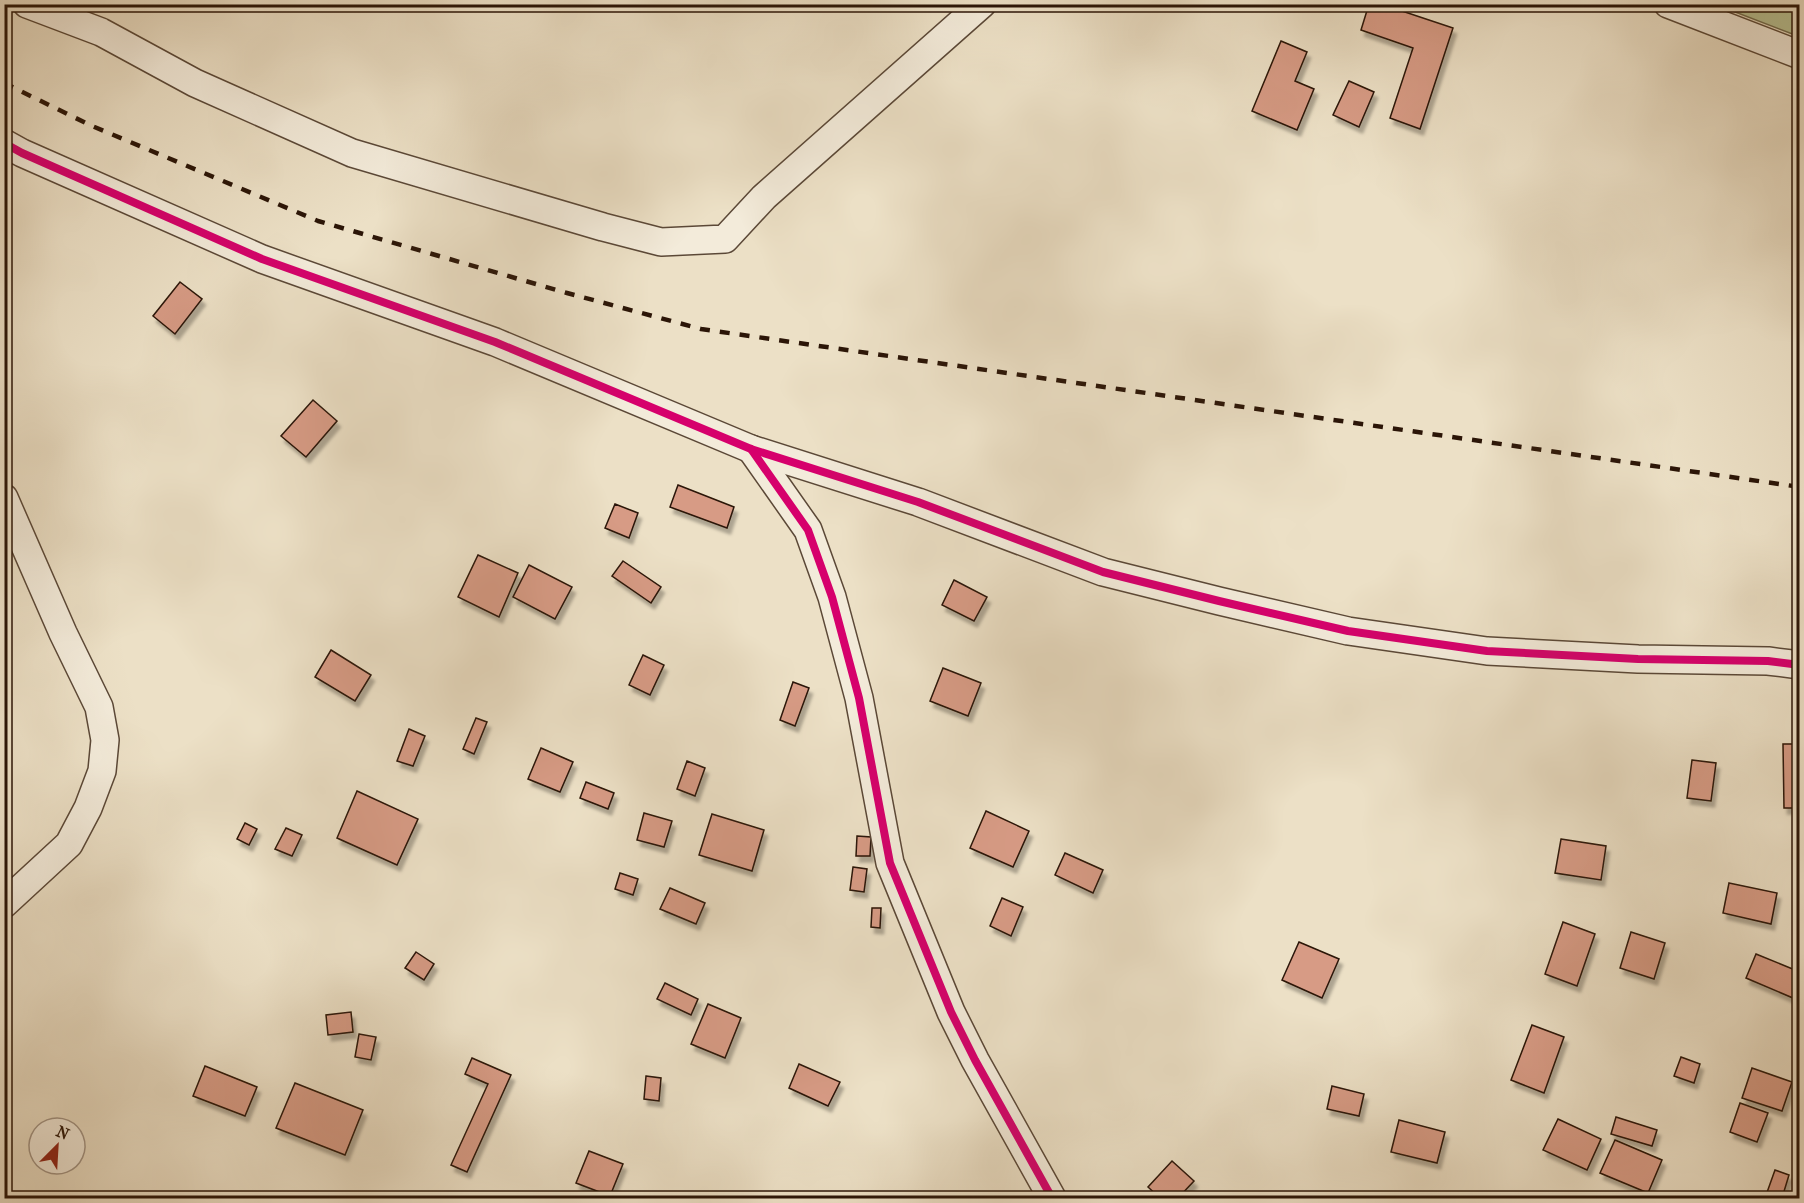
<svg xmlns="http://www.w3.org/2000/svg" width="1804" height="1203" viewBox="0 0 1804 1203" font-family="'IM FELL French Canon',serif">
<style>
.green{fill:#b8c294;stroke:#726c4e;stroke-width:1.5}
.building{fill:#d79b85;stroke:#2b1507;stroke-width:1.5;filter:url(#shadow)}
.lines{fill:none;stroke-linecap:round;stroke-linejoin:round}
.minor-casing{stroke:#5b4837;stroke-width:30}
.minor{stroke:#f3ebda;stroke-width:27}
.rail{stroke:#2b1507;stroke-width:4.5;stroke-dasharray:10 10;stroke-linecap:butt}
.cycleway-casing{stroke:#f3ebda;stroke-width:11}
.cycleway{stroke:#d6006c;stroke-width:8}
</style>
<defs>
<filter id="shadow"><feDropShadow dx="3.5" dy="6" stdDeviation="1.5" flood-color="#0004"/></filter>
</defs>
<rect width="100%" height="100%" fill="#ece0c6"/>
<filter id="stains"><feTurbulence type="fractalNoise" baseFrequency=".00333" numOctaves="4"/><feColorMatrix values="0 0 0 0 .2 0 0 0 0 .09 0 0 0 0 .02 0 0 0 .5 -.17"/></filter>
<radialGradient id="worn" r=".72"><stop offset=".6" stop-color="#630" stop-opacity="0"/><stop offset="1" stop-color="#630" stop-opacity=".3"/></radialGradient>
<path class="green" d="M 1717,5 L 1799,5 L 1799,24 L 1795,35 Z"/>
<g class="building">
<path d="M 1369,4 L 1381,4 L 1453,28 L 1420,129 L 1390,118 L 1413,48 L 1361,30 Z"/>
<path d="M 1281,41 L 1307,52 L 1295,81 L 1314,89 L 1297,130 L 1252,111 Z"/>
<path d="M 1349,81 L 1374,92 L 1359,127 L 1333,115 Z"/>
<path d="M 180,282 L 202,299 L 175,334 L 153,316 Z"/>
<path d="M 313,400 L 337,421 L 306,457 L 281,436 Z"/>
<path d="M 678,485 L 734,507 L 727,528 L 670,507 Z"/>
<path d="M 615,504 L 638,513 L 629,538 L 605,528 Z"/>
<path d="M 478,555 L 518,573 L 499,617 L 458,597 Z"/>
<path d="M 623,561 L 661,587 L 651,603 L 612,576 Z"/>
<path d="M 529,565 L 572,587 L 555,619 L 513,597 Z"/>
<path d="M 954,580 L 987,597 L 974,621 L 942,605 Z"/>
<path d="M 331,650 L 371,675 L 355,701 L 315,677 Z"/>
<path d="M 643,655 L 664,665 L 650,695 L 629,685 Z"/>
<path d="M 943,668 L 981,683 L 968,716 L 930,701 Z"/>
<path d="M 793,682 L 809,688 L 795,726 L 780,720 Z"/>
<path d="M 476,718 L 487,722 L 474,754 L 463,749 Z"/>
<path d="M 409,729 L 425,736 L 413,766 L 397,761 Z"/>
<path d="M 1783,744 L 1800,744 L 1800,808 L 1784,808 Z"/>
<path d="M 541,748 L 573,762 L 560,792 L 528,779 Z"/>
<path d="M 1692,760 L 1716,763 L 1711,801 L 1687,798 Z"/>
<path d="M 687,761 L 705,768 L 695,796 L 677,789 Z"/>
<path d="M 586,782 L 614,793 L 608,809 L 580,798 Z"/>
<path d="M 357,791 L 418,819 L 397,865 L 337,838 Z"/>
<path d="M 986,811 L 1029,831 L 1013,867 L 970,848 Z"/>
<path d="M 644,813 L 672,821 L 664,847 L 637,840 Z"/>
<path d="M 712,814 L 764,830 L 752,871 L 699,855 Z"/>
<path d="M 245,823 L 257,829 L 249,845 L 237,839 Z"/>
<path d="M 286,828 L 302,835 L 292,856 L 275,849 Z"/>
<path d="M 857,836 L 871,837 L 870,856 L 856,856 Z"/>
<path d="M 1561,839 L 1606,846 L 1601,880 L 1555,873 Z"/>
<path d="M 1065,853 L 1103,870 L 1093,893 L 1055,875 Z"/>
<path d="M 853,867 L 867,869 L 864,892 L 850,890 Z"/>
<path d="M 620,873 L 638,879 L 633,895 L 615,889 Z"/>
<path d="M 1729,883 L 1777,893 L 1771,924 L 1723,913 Z"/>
<path d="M 670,888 L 705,903 L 696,924 L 660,909 Z"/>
<path d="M 1002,898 L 1023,907 L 1011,936 L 990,926 Z"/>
<path d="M 872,908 L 881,908 L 880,928 L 871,927 Z"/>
<path d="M 1563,922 L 1595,934 L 1577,986 L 1545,974 Z"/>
<path d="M 1631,932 L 1665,943 L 1654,979 L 1620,968 Z"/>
<path d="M 1299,942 L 1339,959 L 1322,998 L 1282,980 Z"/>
<path d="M 416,952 L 434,964 L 424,980 L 405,968 Z"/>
<path d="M 1756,954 L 1800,972 L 1800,1001 L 1746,978 Z"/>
<path d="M 665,983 L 698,999 L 691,1015 L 657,999 Z"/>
<path d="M 708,1004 L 741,1018 L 725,1058 L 691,1044 Z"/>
<path d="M 351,1012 L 353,1032 L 328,1035 L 326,1015 Z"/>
<path d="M 1532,1025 L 1564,1037 L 1544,1093 L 1511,1080 Z"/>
<path d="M 359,1034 L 376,1037 L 371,1060 L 355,1057 Z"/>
<path d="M 1681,1057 L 1700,1064 L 1694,1083 L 1674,1076 Z"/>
<path d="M 472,1058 L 511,1075 L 467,1172 L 451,1165 L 488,1084 L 465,1074 Z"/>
<path d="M 799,1064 L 840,1082 L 828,1106 L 789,1088 Z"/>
<path d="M 205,1066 L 257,1087 L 245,1116 L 193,1096 Z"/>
<path d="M 1752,1068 L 1792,1082 L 1782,1111 L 1742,1098 Z"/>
<path d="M 646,1076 L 661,1078 L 659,1101 L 644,1099 Z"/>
<path d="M 295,1083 L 363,1110 L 345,1155 L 276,1128 Z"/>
<path d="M 1332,1086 L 1364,1094 L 1359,1116 L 1327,1109 Z"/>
<path d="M 1740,1103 L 1768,1113 L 1757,1142 L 1730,1132 Z"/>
<path d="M 1616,1117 L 1657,1130 L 1652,1146 L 1611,1134 Z"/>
<path d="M 1558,1119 L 1601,1139 L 1587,1170 L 1543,1150 Z"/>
<path d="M 1399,1120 L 1445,1132 L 1437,1163 L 1391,1152 Z"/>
<path d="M 1615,1140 L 1662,1160 L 1648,1193 L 1600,1173 Z"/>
<path d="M 589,1151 L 623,1164 L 610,1196 L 576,1183 Z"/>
<path d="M 1172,1161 L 1194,1181 L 1178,1198 L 1160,1198 L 1148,1187 Z"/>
<path d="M 1775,1170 L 1789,1175 L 1782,1198 L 1765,1198 Z"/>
</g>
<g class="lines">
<g class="minor-casing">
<g id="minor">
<path d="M 27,4 L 101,32 L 195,83 L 352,153 L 603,227 L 661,242 L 725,239 L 764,197 L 982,4"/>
<path d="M 1668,4 L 1800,55"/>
<path d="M 4,143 L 22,153 L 262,259 L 495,342 L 751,449 L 918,502 L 1103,572 L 1219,601 L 1348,631 L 1487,651 L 1638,659 L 1768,661 L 1800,665"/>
<path d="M 751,449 L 808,530 L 832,597 L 859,698 L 890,863 L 951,1012 L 975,1060 L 1052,1198"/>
<path d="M 4,498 L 63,633 L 99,707 L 105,740 L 102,771 L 88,808 L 69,844 L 4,904"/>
</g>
</g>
<use href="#minor" class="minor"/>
<path class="rail" d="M 4,83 L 92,126 L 318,221 L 567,293 L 701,329 L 1800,487"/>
<g class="cycleway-casing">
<g id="cycleway">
<path d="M 4,143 L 22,153 L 262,259 L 495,342 L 751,449 L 918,502 L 1103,572 L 1219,601 L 1348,631 L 1487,651 L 1638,659 L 1768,661 L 1800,665"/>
<path d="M 751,449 L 808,530 L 832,597 L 859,698 L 890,863 L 951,1012 L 975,1060 L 1052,1198"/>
</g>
</g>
<use href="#cycleway" class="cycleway"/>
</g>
<rect width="1804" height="1203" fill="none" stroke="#ece0c6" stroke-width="24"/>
<rect x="6" y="6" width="1792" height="1191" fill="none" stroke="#2b1507" stroke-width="3"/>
<rect x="12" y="12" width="1780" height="1179" fill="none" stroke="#2b1507" stroke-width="1.5"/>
<g transform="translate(57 1146) rotate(24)"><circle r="28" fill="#f3ebda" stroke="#a39586" stroke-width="1.5"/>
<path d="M0-4.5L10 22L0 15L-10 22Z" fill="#8f2418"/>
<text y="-9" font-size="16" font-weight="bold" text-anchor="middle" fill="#2b1507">N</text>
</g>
<rect width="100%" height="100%" filter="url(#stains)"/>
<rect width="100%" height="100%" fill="url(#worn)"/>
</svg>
